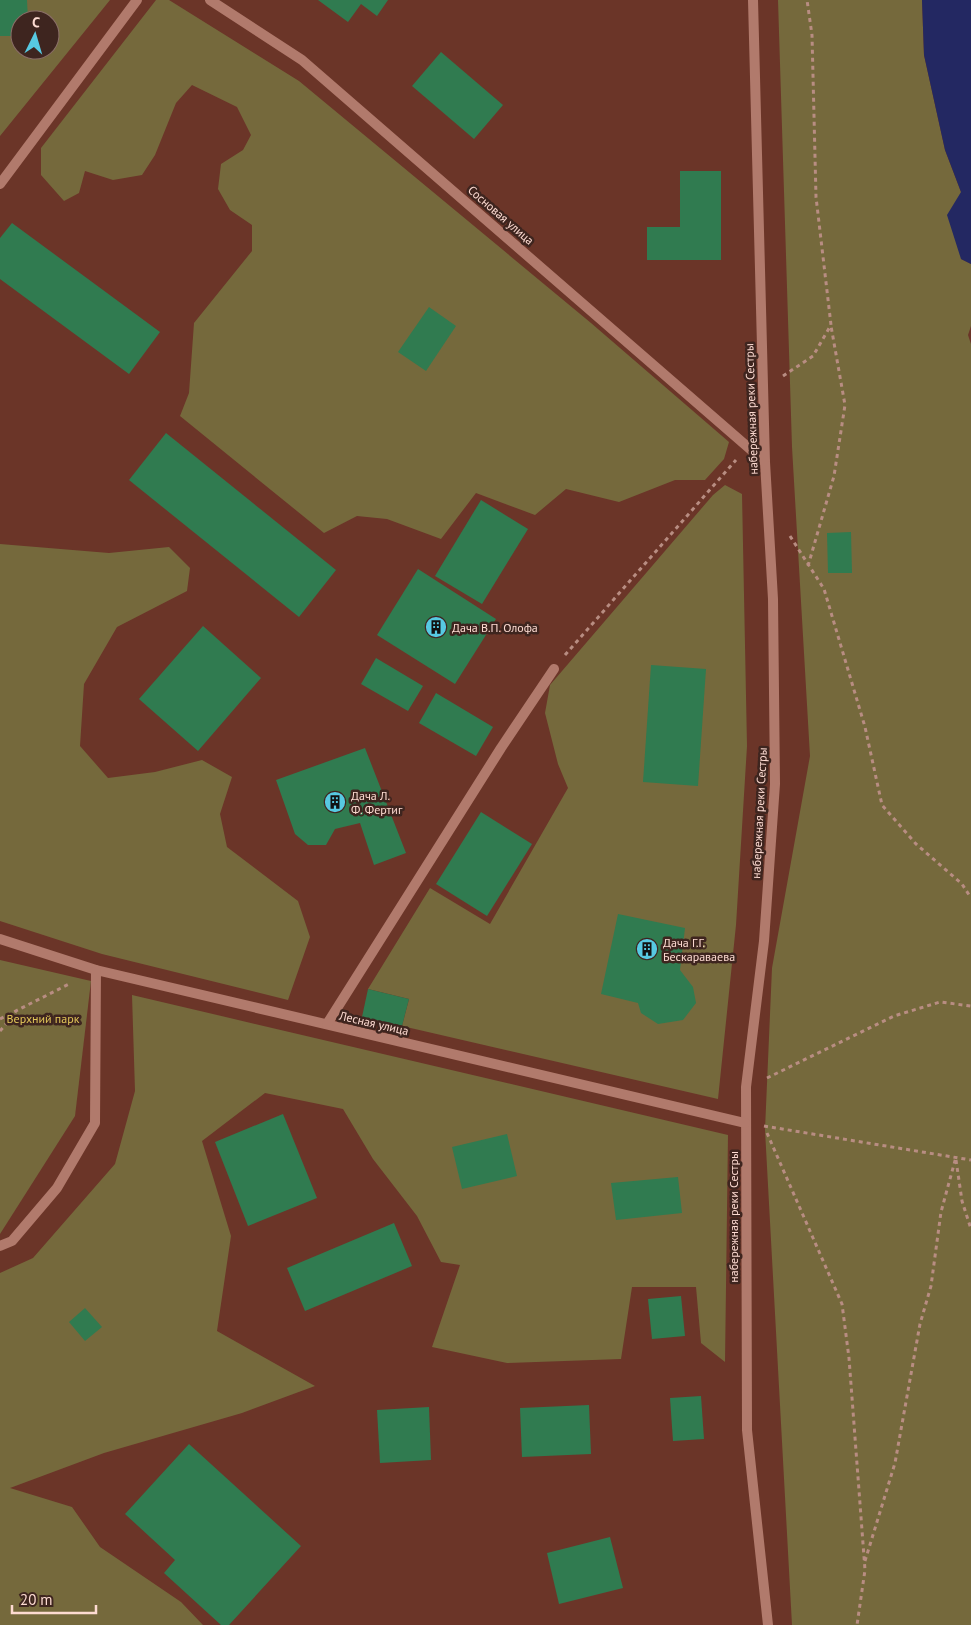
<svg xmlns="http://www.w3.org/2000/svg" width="971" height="1625" viewBox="0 0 971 1625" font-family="'PT Sans',sans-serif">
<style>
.green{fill:#75693c;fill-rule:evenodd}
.water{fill:#232862}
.building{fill:#307b50}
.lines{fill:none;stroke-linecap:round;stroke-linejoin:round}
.path{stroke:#b88d82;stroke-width:3;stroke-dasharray:4 4;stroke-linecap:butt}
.service{stroke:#b17a6c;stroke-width:10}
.minor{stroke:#b17a6c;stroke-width:10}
.labels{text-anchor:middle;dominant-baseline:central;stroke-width:5;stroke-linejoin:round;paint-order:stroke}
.street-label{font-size:12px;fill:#fddbd2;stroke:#3e251f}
.poi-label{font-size:12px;fill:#fddbd2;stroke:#3e251f;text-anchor:start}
.park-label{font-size:12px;fill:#e2c659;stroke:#3e251f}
</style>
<rect width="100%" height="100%" fill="#6b3528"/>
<g class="green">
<path d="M 0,0 L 110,0 L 0,136 ZM 20,20 L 50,20 L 50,50 L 20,50 Z"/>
<path d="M 156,0 L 169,0 L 299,81 L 591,323 L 729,442 L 724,459 L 705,480 L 675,480 L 619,502 L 566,489 L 535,515 L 476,493 L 441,539 L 387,519 L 357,516 L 324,533 L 180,416 L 189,393 L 194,323 L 252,251 L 252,225 L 230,210 L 218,189 L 221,164 L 243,150 L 251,135 L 237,107 L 192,85 L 176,103 L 155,155 L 142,175 L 113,180 L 85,171 L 79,193 L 64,201 L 41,175 L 41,148 Z"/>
<path d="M 778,0 L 922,0 L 924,55 L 945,150 L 961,192 L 961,259 L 971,264 L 971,326 L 968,335 L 971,344 L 971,1625 L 792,1625 L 765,1130 L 772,968 L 810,756 L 792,447 Z"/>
<path d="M 725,485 L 742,494 L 747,746 L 736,925 L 718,1099 L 402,1026 L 409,999 L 368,989 L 430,888 L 490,924 L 568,788 L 558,764 L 545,713 L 550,685 L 713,495 Z"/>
<path d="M 0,544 L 109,553 L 169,547 L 190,568 L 187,591 L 117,627 L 84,684 L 80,746 L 108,778 L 155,772 L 202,760 L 232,777 L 220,814 L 227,847 L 298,901 L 310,937 L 288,1000 L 102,954 L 0,921 Z"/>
<path d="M 0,960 L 91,981 L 75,1116 L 0,1234 Z"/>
<path d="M 132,995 L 728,1135 L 725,1362 L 701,1343 L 696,1287 L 632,1287 L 621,1359 L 507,1363 L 432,1347 L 460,1265 L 441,1262 L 417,1216 L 373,1159 L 343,1109 L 265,1093 L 202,1141 L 231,1236 L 217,1331 L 315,1386 L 242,1413 L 104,1453 L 10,1488 L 72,1507 L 100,1547 L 181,1602 L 203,1625 L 0,1625 L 0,1273 L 33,1258 L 115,1164 L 135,1091 Z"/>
</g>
<path class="water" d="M 922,0 L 971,0 L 971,264 L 961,259 L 947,215 L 961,192 L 945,150 L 924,55 Z"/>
<g class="building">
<path d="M 0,0 L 27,0 L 28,20 L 20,20 L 20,36 L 0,36 Z"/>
<path d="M 318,0 L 388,0 L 377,16 L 361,4 L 348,22 Z"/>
<path d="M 441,52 L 503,105 L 474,139 L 412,86 Z"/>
<path d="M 680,171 L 721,171 L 721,260 L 647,260 L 647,227 L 680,227 Z"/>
<path d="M 12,223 L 160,332 L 129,374 L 0,279 L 0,238 Z"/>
<path d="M 429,307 L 456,326 L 426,371 L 398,352 Z"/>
<path d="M 166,433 L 336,570 L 299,617 L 129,480 Z"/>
<path d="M 481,500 L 528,529 L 482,604 L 435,576 Z"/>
<path d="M 851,532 L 852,573 L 828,573 L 827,533 Z"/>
<path d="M 418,569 L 496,619 L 455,684 L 377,635 Z"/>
<path d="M 203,626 L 261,678 L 198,751 L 139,699 Z"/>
<path d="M 376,658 L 423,686 L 408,711 L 361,684 Z"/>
<path d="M 651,665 L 706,669 L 698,786 L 643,782 Z"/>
<path d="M 436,693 L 493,727 L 476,756 L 419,723 Z"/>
<path d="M 365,748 L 406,853 L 374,865 L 360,823 L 335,829 L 326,845 L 308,845 L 295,834 L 276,780 Z"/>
<path d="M 481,812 L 532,844 L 487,916 L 436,884 Z"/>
<path d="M 618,914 L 685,928 L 680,970 L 693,987 L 696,1003 L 683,1020 L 658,1024 L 641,1013 L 638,1003 L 601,994 Z"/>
<path d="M 368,989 L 409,999 L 402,1026 L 362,1017 Z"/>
<path d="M 283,1114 L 317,1198 L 248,1226 L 215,1142 Z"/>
<path d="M 507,1134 L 517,1176 L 462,1189 L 452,1147 Z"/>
<path d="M 678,1177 L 682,1213 L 616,1220 L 611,1183 Z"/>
<path d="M 394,1223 L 412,1266 L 305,1311 L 287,1268 Z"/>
<path d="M 681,1296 L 685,1336 L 652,1339 L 648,1299 Z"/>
<path d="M 85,1308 L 102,1327 L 85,1341 L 69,1322 Z"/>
<path d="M 701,1396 L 704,1439 L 673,1441 L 670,1398 Z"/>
<path d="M 589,1405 L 591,1454 L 522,1457 L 520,1408 Z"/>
<path d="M 429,1407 L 431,1460 L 380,1463 L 377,1410 Z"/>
<path d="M 189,1444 L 301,1546 L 229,1625 L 221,1625 L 164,1573 L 175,1560 L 125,1514 Z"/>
<path d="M 610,1537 L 623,1588 L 559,1604 L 547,1553 Z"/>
</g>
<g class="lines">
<g class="path">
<path d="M 783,376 L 813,356 L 831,325 L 816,197 L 812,35 L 807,0"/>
<path d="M 790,536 L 824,589 L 865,727 L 882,805 L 916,844 L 962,884 L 971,898"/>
<path d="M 808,566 L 834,476 L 845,405 L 831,326"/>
<path d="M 565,655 L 736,460"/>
<path d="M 0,1019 L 71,983"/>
<path d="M 0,1031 L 16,1012"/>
<path d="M 767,1078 L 894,1016 L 940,1002 L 971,1006"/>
<path d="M 764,1126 L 971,1160"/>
<path d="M 767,1133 L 842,1304 L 849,1358 L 865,1570 L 857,1625"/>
<path d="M 956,1160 L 962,1201 L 971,1229"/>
<path d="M 865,1561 L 895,1463 L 920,1324 L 931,1286 L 941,1212 L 956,1157"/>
</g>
<path class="service" d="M 0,184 L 137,0"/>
<g class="minor">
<path d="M 210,0 L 302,60 L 765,462"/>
<path d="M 753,0 L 765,462 L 773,599 L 775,784 L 764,941 L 746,1087 L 747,1430 L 768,1625"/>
<path d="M 0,939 L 96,970 L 745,1123"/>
<path d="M 327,1024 L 501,748 L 554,669"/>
<path d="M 0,1246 L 12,1241 L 57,1188 L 95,1123 L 96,970"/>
</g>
</g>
<defs>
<g id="building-disc" transform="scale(1.125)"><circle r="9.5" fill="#57c9e2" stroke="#3e251f"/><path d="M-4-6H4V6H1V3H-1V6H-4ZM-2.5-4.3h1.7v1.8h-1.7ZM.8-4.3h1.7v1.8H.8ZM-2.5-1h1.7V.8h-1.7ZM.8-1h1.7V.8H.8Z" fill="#111"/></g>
</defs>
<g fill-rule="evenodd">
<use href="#building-disc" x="436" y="627"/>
<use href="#building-disc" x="335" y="802"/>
<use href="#building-disc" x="647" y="949"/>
</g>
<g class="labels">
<g class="street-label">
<text transform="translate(501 215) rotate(41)">Сосновая улица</text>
<text transform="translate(751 409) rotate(-92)">набережная реки Сестры</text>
<text transform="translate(759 813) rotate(-87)">набережная реки Сестры</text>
<text transform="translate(374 1023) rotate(13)">Лесная улица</text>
<text transform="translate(733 1217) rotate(-90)">набережная реки Сестры</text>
</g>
<g class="poi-label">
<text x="452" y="627">Дача В.П. Олофа</text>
<text x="351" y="795">Дача Л.<tspan x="351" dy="14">Ф. Фертиг</tspan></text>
<text x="663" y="942">Дача Г.Г.<tspan x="663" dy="14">Бескараваева</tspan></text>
</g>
<g class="park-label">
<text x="43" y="1018">Верхний парк</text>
</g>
</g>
<g transform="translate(35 35) rotate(5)"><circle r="24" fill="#3e251f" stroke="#8a6e67"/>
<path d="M0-4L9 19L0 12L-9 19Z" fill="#57c9e2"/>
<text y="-8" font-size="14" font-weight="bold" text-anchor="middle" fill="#fddbd2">С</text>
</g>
<path d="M12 1605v8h84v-8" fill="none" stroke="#fddbd2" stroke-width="2.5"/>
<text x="20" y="1605" font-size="15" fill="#fddbd2" stroke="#3e251f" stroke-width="4" paint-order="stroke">20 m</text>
</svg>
